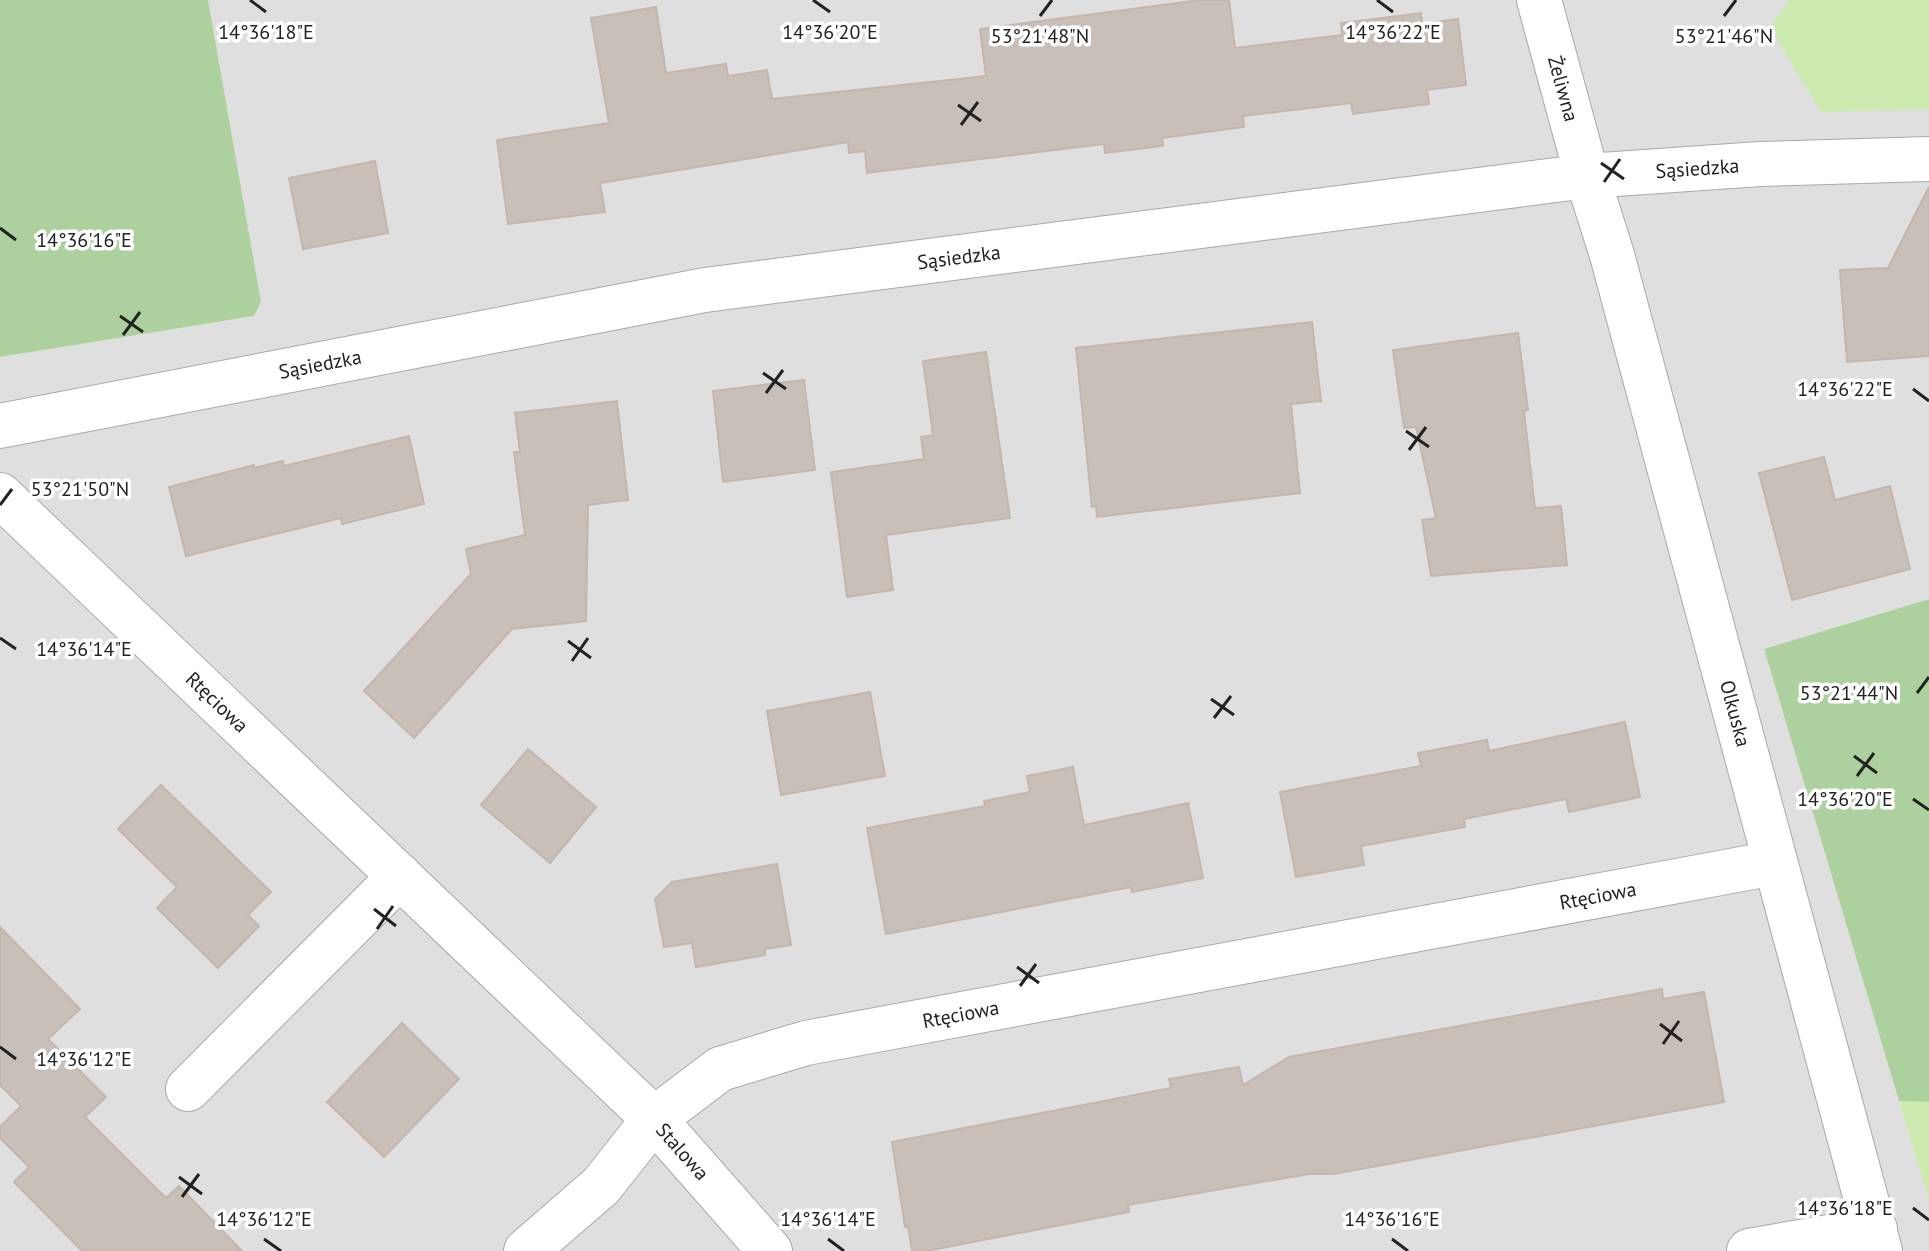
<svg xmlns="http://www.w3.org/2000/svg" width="1929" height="1251" viewBox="0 0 1929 1251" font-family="'PT Sans',sans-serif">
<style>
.residential{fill:#e0dfdf}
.grass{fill:#cdebb0}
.forest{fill:#add19e}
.building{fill:#c7bfb8;stroke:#c4b6ab;stroke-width:2}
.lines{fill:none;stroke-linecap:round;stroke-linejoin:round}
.minor-casing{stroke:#a9a9a9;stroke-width:46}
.minor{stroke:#fff;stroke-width:44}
.ticks{fill:none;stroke:#222;stroke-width:3}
.labels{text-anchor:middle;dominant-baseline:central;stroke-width:7;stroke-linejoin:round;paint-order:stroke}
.street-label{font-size:20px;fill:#222;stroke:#fff}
.ticks-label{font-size:20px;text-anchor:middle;fill:#222;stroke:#fff;stroke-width:7;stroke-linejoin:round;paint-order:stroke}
</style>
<rect width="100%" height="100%" fill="#f2efe9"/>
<path class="residential" d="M 207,0 L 1929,0 L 1929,599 L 1764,649 L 1929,1201 L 1929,1251 L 0,1251 L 0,357 L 254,316 Z"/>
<g class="grass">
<path d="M 1789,0 L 1929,0 L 1929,109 L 1821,112 L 1770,28 Z"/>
<path d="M 1899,1101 L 1929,1102 L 1929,1201 Z"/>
</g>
<g class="forest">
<path d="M 0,0 L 208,0 L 261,302 L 254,316 L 0,357 Z"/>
<path d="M 1929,599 L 1929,1102 L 1899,1101 L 1764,649 Z"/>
</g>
<g class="building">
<path d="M 1200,0 L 1229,0 L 1235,48 L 1342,35 L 1341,23 L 1421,13 L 1422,24 L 1458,19 L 1466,85 L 1427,90 L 1429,104 L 1353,114 L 1351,103 L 1243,116 L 1244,127 L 1162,138 L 1163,146 L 1105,153 L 1104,144 L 867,173 L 865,151 L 849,153 L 848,142 L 600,183 L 605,212 L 508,224 L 497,140 L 609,123 L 591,18 L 656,7 L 666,73 L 726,64 L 728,76 L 767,70 L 772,99 L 986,76 L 980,29 Z"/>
<path d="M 375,161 L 388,233 L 303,249 L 289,178 Z"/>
<path d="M 1929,187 L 1929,356 L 1847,362 L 1840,270 L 1888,268 Z"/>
<path d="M 1312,322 L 1321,401 L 1291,404 L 1300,493 L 1097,517 L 1096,506 L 1092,507 L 1076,348 Z"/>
<path d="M 1518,333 L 1528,410 L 1524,411 L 1535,508 L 1561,506 L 1567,565 L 1431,576 L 1422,520 L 1436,518 L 1416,427 L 1404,428 L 1393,350 Z"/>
<path d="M 986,352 L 1010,518 L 886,535 L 893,590 L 847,597 L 831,472 L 924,459 L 921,437 L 933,435 L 923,361 Z"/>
<path d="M 804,380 L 815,470 L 723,482 L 713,391 Z"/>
<path d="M 617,401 L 628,500 L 588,505 L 586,621 L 512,629 L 414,738 L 364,691 L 471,574 L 466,549 L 525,535 L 514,452 L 520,452 L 515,413 Z"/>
<path d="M 409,436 L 424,504 L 342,524 L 341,518 L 186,556 L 169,487 L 254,465 L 254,468 L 283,461 L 284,466 Z"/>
<path d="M 1824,457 L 1835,500 L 1890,486 L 1910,569 L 1792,600 L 1759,473 Z"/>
<path d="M 870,692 L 885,776 L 781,795 L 767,711 Z"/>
<path d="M 1625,722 L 1640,797 L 1569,812 L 1566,799 L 1464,819 L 1465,827 L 1361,846 L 1364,865 L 1296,877 L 1280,792 L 1421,766 L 1418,753 L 1487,740 L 1489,751 Z"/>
<path d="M 528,749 L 596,807 L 550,863 L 481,805 Z"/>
<path d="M 1073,767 L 1084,825 L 1188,803 L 1203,878 L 1132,892 L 1131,887 L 886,934 L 867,828 L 985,806 L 984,801 L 1030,792 L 1027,776 Z"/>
<path d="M 161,785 L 271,892 L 248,915 L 259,926 L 218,968 L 157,908 L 177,887 L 118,829 Z"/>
<path d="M 777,864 L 791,945 L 765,949 L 765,955 L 696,967 L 692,943 L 664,947 L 655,899 L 672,882 Z"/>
<path d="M 0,927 L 80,1009 L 48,1039 L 106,1097 L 85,1117 L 166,1198 L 179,1186 L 242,1251 L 82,1251 L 14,1182 L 29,1167 L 0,1138 L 0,1127 L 21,1106 L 0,1085 Z"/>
<path d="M 1662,989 L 1663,999 L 1704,992 L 1724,1102 L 1334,1174 L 1309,1174 L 1128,1205 L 1129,1212 L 926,1251 L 912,1251 L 908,1226 L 905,1227 L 892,1142 L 1171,1088 L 1169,1079 L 1239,1067 L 1243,1085 L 1289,1057 Z"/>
<path d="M 402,1023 L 459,1079 L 384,1157 L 327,1102 Z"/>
</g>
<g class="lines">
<g class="minor-casing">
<g id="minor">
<path id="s1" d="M 1539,0 L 1587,176 L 1612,255 L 1880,1251"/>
<path id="s2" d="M 0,426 L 705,290 L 1587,176 L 1760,164 L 1929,159"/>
<path id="s3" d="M 0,495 L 654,1119 L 720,1069 L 806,1043 L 1774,863"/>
<path d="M 188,1089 L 400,876"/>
<path id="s4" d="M 526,1251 L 601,1186 L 654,1119 L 770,1251"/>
<path d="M 1749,1251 L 1875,1229"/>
</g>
</g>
<use href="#minor" class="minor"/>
</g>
<path class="ticks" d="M 250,0 L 266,12M 813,0 L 830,12M 1377,0 L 1393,12M 1040,16 L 1052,0M 1724,16 L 1736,0M 958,105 L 981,121M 961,125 L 978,102M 1601,163 L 1624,179M 1604,182 L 1620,159M 0,228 L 16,240M 120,316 L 143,332M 123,335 L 140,312M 763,373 L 786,389M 1913,389 L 1929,401M 766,393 L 783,370M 1406,431 L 1429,447M 1409,450 L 1426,427M 0,505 L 12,489M 0,638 L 16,649M 568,641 L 591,658M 572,661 L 588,638M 1917,693 L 1929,677M 1211,699 L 1234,715M 1214,718 L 1231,696M 1854,756 L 1877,773M 1857,776 L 1874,753M 1913,799 L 1929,810M 374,909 L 396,926M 377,929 L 393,906M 1017,967 L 1039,983M 1020,986 L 1036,964M 1660,1024 L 1682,1041M 1663,1044 L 1679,1021M 0,1047 L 16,1059M 179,1177 L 202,1194M 182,1197 L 199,1174M 1913,1208 L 1929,1220M 264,1239 L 281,1251M 828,1239 L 844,1251M 1392,1239 L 1408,1251"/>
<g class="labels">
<g class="street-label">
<text stroke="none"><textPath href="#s1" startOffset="92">Żeliwna</textPath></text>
<text stroke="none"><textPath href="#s2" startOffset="1718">Sąsiedzka</textPath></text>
<text stroke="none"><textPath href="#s2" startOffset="974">Sąsiedzka</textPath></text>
<text stroke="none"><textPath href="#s2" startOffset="326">Sąsiedzka</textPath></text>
<text stroke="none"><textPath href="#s3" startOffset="300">Rtęciowa</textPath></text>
<text stroke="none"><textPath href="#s1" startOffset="740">Olkuska</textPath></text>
<text stroke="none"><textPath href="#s3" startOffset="1882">Rtęciowa</textPath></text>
<text stroke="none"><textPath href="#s3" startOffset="1234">Rtęciowa</textPath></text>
<text stroke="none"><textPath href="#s4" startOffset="228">Stalowa</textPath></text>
</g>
</g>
<g class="ticks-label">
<text x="266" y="39">14°36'18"E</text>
<text x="830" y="39">14°36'20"E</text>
<text x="1393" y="39">14°36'22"E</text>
<text x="1040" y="43">53°21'48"N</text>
<text x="1724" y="43">53°21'46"N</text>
<text x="84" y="247">14°36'16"E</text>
<text x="1845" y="396">14°36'22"E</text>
<text x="80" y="496">53°21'50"N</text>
<text x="84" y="656">14°36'14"E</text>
<text x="1849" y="700">53°21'44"N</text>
<text x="1845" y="806">14°36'20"E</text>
<text x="84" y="1066">14°36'12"E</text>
<text x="1845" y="1215">14°36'18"E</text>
<text x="264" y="1226">14°36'12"E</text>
<text x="828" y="1226">14°36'14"E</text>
<text x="1392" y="1226">14°36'16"E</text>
</g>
</svg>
